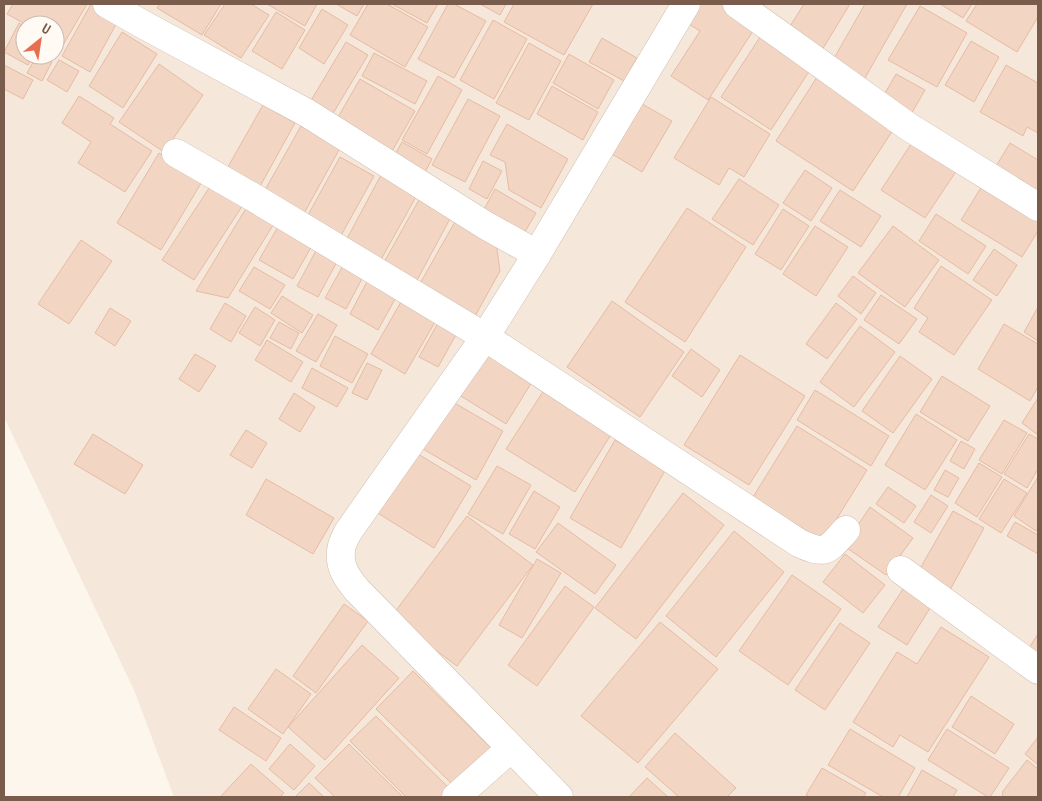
<svg xmlns="http://www.w3.org/2000/svg" width="1042" height="801" viewBox="0 0 1042 801" font-family="'PT Sans Narrow',sans-serif">
<style>
.residential{fill:#f5e8da;fill-rule:evenodd}
.building{fill:#f3d5c3;stroke:#e6bba3}
.lines{fill:none;stroke-linecap:round;stroke-linejoin:round}
.minor-casing{stroke:#d1beb0;stroke-width:29}
.minor{stroke:#fff;stroke-width:28}
</style>
<rect width="100%" height="100%" fill="#fdf6ec"/>
<path class="residential" d="M 4,4 L 1038,4 L 1038,797 L 174,797 L 134,690 L 4,417 ZM 25,25 L 55,25 L 55,55 L 25,55 Z"/>
<g class="building">
<path d="M 13,4 L 87,4 L 63,45 L 55,41 L 55,25 L 27,25 L 7,14 Z"/>
<path d="M 91,4 L 95,4 L 120,17 L 90,72 L 62,56 Z"/>
<path d="M 160,4 L 221,4 L 202,35 L 157,8 Z"/>
<path d="M 225,4 L 251,4 L 269,15 L 241,58 L 204,35 Z"/>
<path d="M 267,4 L 317,4 L 305,26 Z"/>
<path d="M 336,4 L 364,4 L 357,16 Z"/>
<path d="M 368,4 L 387,4 L 428,27 L 405,67 L 350,35 Z"/>
<path d="M 392,4 L 438,4 L 427,23 Z"/>
<path d="M 448,4 L 454,4 L 486,21 L 454,78 L 418,59 Z"/>
<path d="M 480,4 L 506,4 L 500,15 Z"/>
<path d="M 514,4 L 593,4 L 564,55 L 504,22 Z"/>
<path d="M 695,4 L 724,4 L 757,25 L 708,100 L 671,76 L 700,31 L 684,21 Z"/>
<path d="M 804,4 L 850,4 L 819,55 L 785,34 Z"/>
<path d="M 865,4 L 907,4 L 861,85 L 829,67 Z"/>
<path d="M 940,4 L 972,4 L 963,18 Z"/>
<path d="M 977,4 L 1038,4 L 1038,17 L 1017,52 L 966,21 Z"/>
<path d="M 920,6 L 967,33 L 937,87 L 888,60 Z"/>
<path d="M 322,9 L 348,25 L 324,64 L 299,48 Z"/>
<path d="M 276,12 L 305,30 L 282,69 L 252,51 Z"/>
<path d="M 493,20 L 527,39 L 494,99 L 460,80 Z"/>
<path d="M 19,23 L 25,27 L 25,55 L 33,55 L 28,65 L 4,52 Z"/>
<path d="M 122,32 L 157,54 L 123,108 L 89,86 Z"/>
<path d="M 762,34 L 812,67 L 771,130 L 721,97 Z"/>
<path d="M 602,38 L 637,58 L 624,81 L 589,62 Z"/>
<path d="M 971,41 L 999,57 L 974,102 L 945,85 Z"/>
<path d="M 346,42 L 368,55 L 332,115 L 310,102 Z"/>
<path d="M 529,43 L 561,61 L 529,120 L 496,103 Z"/>
<path d="M 374,53 L 427,81 L 415,104 L 362,76 Z"/>
<path d="M 569,54 L 614,80 L 598,109 L 553,83 Z"/>
<path d="M 37,55 L 39,55 L 52,62 L 42,81 L 27,73 Z"/>
<path d="M 59,60 L 79,71 L 67,92 L 47,80 Z"/>
<path d="M 159,64 L 203,95 L 164,152 L 119,122 Z"/>
<path d="M 4,65 L 33,80 L 23,99 L 4,89 Z"/>
<path d="M 1006,65 L 1038,83 L 1038,133 L 1027,127 L 1023,136 L 980,112 Z"/>
<path d="M 819,74 L 897,124 L 853,191 L 776,141 Z"/>
<path d="M 896,74 L 925,90 L 910,116 L 881,100 Z"/>
<path d="M 438,76 L 462,90 L 427,154 L 402,140 Z"/>
<path d="M 360,79 L 415,111 L 392,151 L 337,119 Z"/>
<path d="M 552,86 L 598,112 L 583,140 L 537,114 Z"/>
<path d="M 79,96 L 114,118 L 110,124 L 152,151 L 125,192 L 78,163 L 91,142 L 62,123 Z"/>
<path d="M 711,97 L 770,134 L 744,177 L 729,168 L 719,185 L 674,158 Z"/>
<path d="M 468,99 L 500,116 L 465,182 L 432,165 Z"/>
<path d="M 637,101 L 672,121 L 642,172 L 607,151 Z"/>
<path d="M 263,105 L 295,123 L 258,190 L 225,172 Z"/>
<path d="M 507,124 L 568,159 L 541,208 L 509,190 L 505,162 L 490,155 Z"/>
<path d="M 301,126 L 340,148 L 301,219 L 261,197 Z"/>
<path d="M 915,138 L 959,167 L 925,218 L 881,190 Z"/>
<path d="M 402,142 L 432,159 L 424,174 L 393,158 Z"/>
<path d="M 1010,143 L 1038,160 L 1038,191 L 1037,193 L 995,168 Z"/>
<path d="M 159,153 L 203,180 L 161,250 L 117,223 Z"/>
<path d="M 340,157 L 374,176 L 338,241 L 304,222 Z"/>
<path d="M 483,161 L 502,171 L 487,199 L 469,189 Z"/>
<path d="M 805,170 L 832,188 L 811,221 L 783,203 Z"/>
<path d="M 381,175 L 417,195 L 378,265 L 343,246 Z"/>
<path d="M 739,179 L 779,205 L 753,245 L 712,219 Z"/>
<path d="M 211,185 L 243,205 L 194,280 L 162,260 Z"/>
<path d="M 982,186 L 1038,220 L 1038,231 L 1022,257 L 961,220 Z"/>
<path d="M 495,189 L 536,213 L 522,237 L 482,213 Z"/>
<path d="M 840,190 L 881,216 L 861,247 L 820,221 Z"/>
<path d="M 420,198 L 452,215 L 416,282 L 383,264 Z"/>
<path d="M 248,205 L 275,222 L 228,298 L 196,291 Z"/>
<path d="M 687,208 L 746,247 L 685,342 L 625,302 Z"/>
<path d="M 783,209 L 809,226 L 781,270 L 755,254 Z"/>
<path d="M 936,214 L 986,246 L 968,274 L 919,241 Z"/>
<path d="M 456,220 L 496,242 L 500,271 L 474,318 L 418,287 Z"/>
<path d="M 279,225 L 313,244 L 293,279 L 259,260 Z"/>
<path d="M 815,226 L 848,247 L 816,296 L 783,274 Z"/>
<path d="M 893,226 L 939,260 L 905,307 L 858,273 Z"/>
<path d="M 81,240 L 112,261 L 69,324 L 38,304 Z"/>
<path d="M 318,247 L 339,258 L 318,297 L 297,286 Z"/>
<path d="M 994,249 L 1017,265 L 997,296 L 973,280 Z"/>
<path d="M 345,262 L 365,273 L 346,309 L 325,298 Z"/>
<path d="M 941,266 L 992,300 L 954,355 L 919,332 L 928,318 L 914,308 Z"/>
<path d="M 254,267 L 285,285 L 270,309 L 239,291 Z"/>
<path d="M 370,276 L 399,292 L 378,330 L 350,314 Z"/>
<path d="M 853,276 L 876,293 L 861,314 L 838,296 Z"/>
<path d="M 405,295 L 439,315 L 405,374 L 371,354 Z"/>
<path d="M 881,295 L 917,319 L 899,344 L 864,320 Z"/>
<path d="M 282,296 L 313,315 L 302,333 L 271,313 Z"/>
<path d="M 612,301 L 684,352 L 640,417 L 567,367 Z"/>
<path d="M 225,303 L 246,316 L 231,342 L 210,329 Z"/>
<path d="M 836,303 L 857,319 L 827,359 L 806,344 Z"/>
<path d="M 255,307 L 275,320 L 260,346 L 239,333 Z"/>
<path d="M 1038,307 L 1038,341 L 1024,332 Z"/>
<path d="M 110,308 L 131,321 L 115,346 L 95,333 Z"/>
<path d="M 318,314 L 337,325 L 316,362 L 296,351 Z"/>
<path d="M 279,322 L 299,333 L 291,349 L 270,338 Z"/>
<path d="M 438,323 L 457,333 L 438,367 L 419,357 Z"/>
<path d="M 1004,324 L 1038,344 L 1038,387 L 1030,401 L 978,369 Z"/>
<path d="M 860,326 L 895,352 L 854,407 L 820,382 Z"/>
<path d="M 335,336 L 368,354 L 352,383 L 320,366 Z"/>
<path d="M 267,340 L 303,362 L 291,382 L 255,360 Z"/>
<path d="M 485,346 L 535,377 L 506,424 L 456,393 Z"/>
<path d="M 691,349 L 720,370 L 702,397 L 672,376 Z"/>
<path d="M 195,354 L 216,366 L 199,392 L 179,379 Z"/>
<path d="M 740,355 L 805,396 L 749,485 L 684,445 Z"/>
<path d="M 900,356 L 932,379 L 893,433 L 862,411 Z"/>
<path d="M 367,363 L 382,370 L 367,400 L 352,393 Z"/>
<path d="M 312,368 L 348,388 L 337,407 L 302,388 Z"/>
<path d="M 942,376 L 990,406 L 968,441 L 920,412 Z"/>
<path d="M 544,390 L 612,433 L 575,492 L 506,449 Z"/>
<path d="M 815,390 L 889,436 L 871,466 L 797,420 Z"/>
<path d="M 294,393 L 315,407 L 300,432 L 279,419 Z"/>
<path d="M 1038,398 L 1038,435 L 1022,423 Z"/>
<path d="M 451,401 L 503,431 L 476,480 L 423,449 Z"/>
<path d="M 916,414 L 957,440 L 925,490 L 885,465 Z"/>
<path d="M 1004,420 L 1027,433 L 1002,474 L 979,460 Z"/>
<path d="M 797,426 L 867,470 L 823,541 L 753,497 Z"/>
<path d="M 246,430 L 267,443 L 252,468 L 230,455 Z"/>
<path d="M 93,434 L 143,465 L 125,494 L 74,464 Z"/>
<path d="M 1029,434 L 1038,439 L 1038,469 L 1027,488 L 1004,474 Z"/>
<path d="M 615,440 L 666,469 L 621,548 L 570,518 Z"/>
<path d="M 961,441 L 975,449 L 964,469 L 950,461 Z"/>
<path d="M 413,451 L 471,486 L 434,548 L 376,512 Z"/>
<path d="M 979,463 L 1002,477 L 977,517 L 955,503 Z"/>
<path d="M 497,466 L 531,485 L 503,534 L 468,514 Z"/>
<path d="M 945,470 L 959,478 L 948,497 L 934,490 Z"/>
<path d="M 1038,477 L 1038,528 L 1036,531 L 1014,516 Z"/>
<path d="M 266,479 L 334,518 L 313,554 L 246,515 Z"/>
<path d="M 1004,479 L 1027,493 L 1001,533 L 979,519 Z"/>
<path d="M 888,487 L 916,506 L 904,523 L 876,504 Z"/>
<path d="M 534,491 L 560,507 L 535,549 L 509,534 Z"/>
<path d="M 683,493 L 724,525 L 636,639 L 595,608 Z"/>
<path d="M 931,495 L 948,506 L 931,533 L 914,522 Z"/>
<path d="M 870,507 L 913,538 L 886,575 L 844,546 Z"/>
<path d="M 953,511 L 984,528 L 950,590 L 918,572 Z"/>
<path d="M 467,516 L 533,565 L 457,666 L 391,617 Z"/>
<path d="M 1015,522 L 1038,535 L 1038,554 L 1007,536 Z"/>
<path d="M 558,523 L 616,565 L 595,594 L 536,552 Z"/>
<path d="M 734,531 L 784,572 L 716,657 L 666,616 Z"/>
<path d="M 845,554 L 885,585 L 863,613 L 823,582 Z"/>
<path d="M 537,559 L 561,573 L 522,638 L 499,625 Z"/>
<path d="M 792,575 L 841,609 L 788,685 L 739,651 Z"/>
<path d="M 909,580 L 937,597 L 907,645 L 878,627 Z"/>
<path d="M 565,586 L 594,607 L 537,686 L 508,665 Z"/>
<path d="M 344,604 L 368,621 L 316,693 L 293,676 Z"/>
<path d="M 660,622 L 718,669 L 638,763 L 581,716 Z"/>
<path d="M 840,623 L 870,643 L 825,710 L 795,690 Z"/>
<path d="M 941,627 L 989,657 L 928,752 L 900,735 L 893,747 L 853,722 L 897,652 L 917,664 Z"/>
<path d="M 1038,634 L 1038,654 L 1029,648 Z"/>
<path d="M 362,645 L 399,678 L 325,760 L 288,727 Z"/>
<path d="M 276,669 L 311,694 L 283,734 L 248,709 Z"/>
<path d="M 413,671 L 493,750 L 455,787 L 376,709 Z"/>
<path d="M 971,696 L 1014,724 L 995,754 L 952,727 Z"/>
<path d="M 234,707 L 281,738 L 266,761 L 219,730 Z"/>
<path d="M 376,716 L 451,790 L 444,797 L 406,797 L 350,741 Z"/>
<path d="M 850,729 L 915,768 L 898,797 L 883,797 L 828,765 Z"/>
<path d="M 947,729 L 1009,768 L 990,797 L 988,797 L 928,760 Z"/>
<path d="M 675,733 L 736,788 L 727,797 L 679,797 L 645,767 Z"/>
<path d="M 1038,737 L 1038,765 L 1025,754 Z"/>
<path d="M 290,744 L 315,766 L 294,790 L 269,769 Z"/>
<path d="M 349,744 L 403,797 L 335,797 L 315,778 Z"/>
<path d="M 1027,760 L 1038,769 L 1038,797 L 1002,797 L 1003,791 Z"/>
<path d="M 251,764 L 284,793 L 280,797 L 220,797 Z"/>
<path d="M 822,768 L 866,793 L 863,797 L 810,797 L 806,795 Z"/>
<path d="M 922,770 L 957,790 L 953,797 L 907,797 Z"/>
<path d="M 647,778 L 668,797 L 629,797 Z"/>
<path d="M 309,783 L 324,797 L 295,797 Z"/>
</g>
<g class="lines">
<g class="minor-casing">
<g id="minor">
<path d="M 107,4 L 144,25 L 307,113 L 485,225 L 537,254"/>
<path d="M 737,4 L 909,127 L 1038,207"/>
<path d="M 176,153 L 251,196 L 485,337 L 799,543 C 827,556 827,550 846,530"/>
<path d="M 901,570 L 1038,670"/>
<path d="M 456,797 L 511,748"/>
<path d="M 559,797 L 357,590 C 347,578 339,567 341,551 C 341,545 345,538 348,532 L 485,337 L 537,254 L 686,4"/>
</g>
</g>
<use href="#minor" class="minor"/>
</g>
<rect width="1042" height="801" fill="none" stroke="#7a5c4d" stroke-width="10"/>
<g transform="translate(40 40) rotate(30)"><circle r="24" fill="#fffaf3" stroke="#cabbb1"/>
<path d="M0-4L9 19L0 12L-9 19Z" fill="#e76f51"/>
<text y="-8" font-size="14" font-weight="bold" text-anchor="middle" fill="#7a5c4d">U</text>
</g>
</svg>
